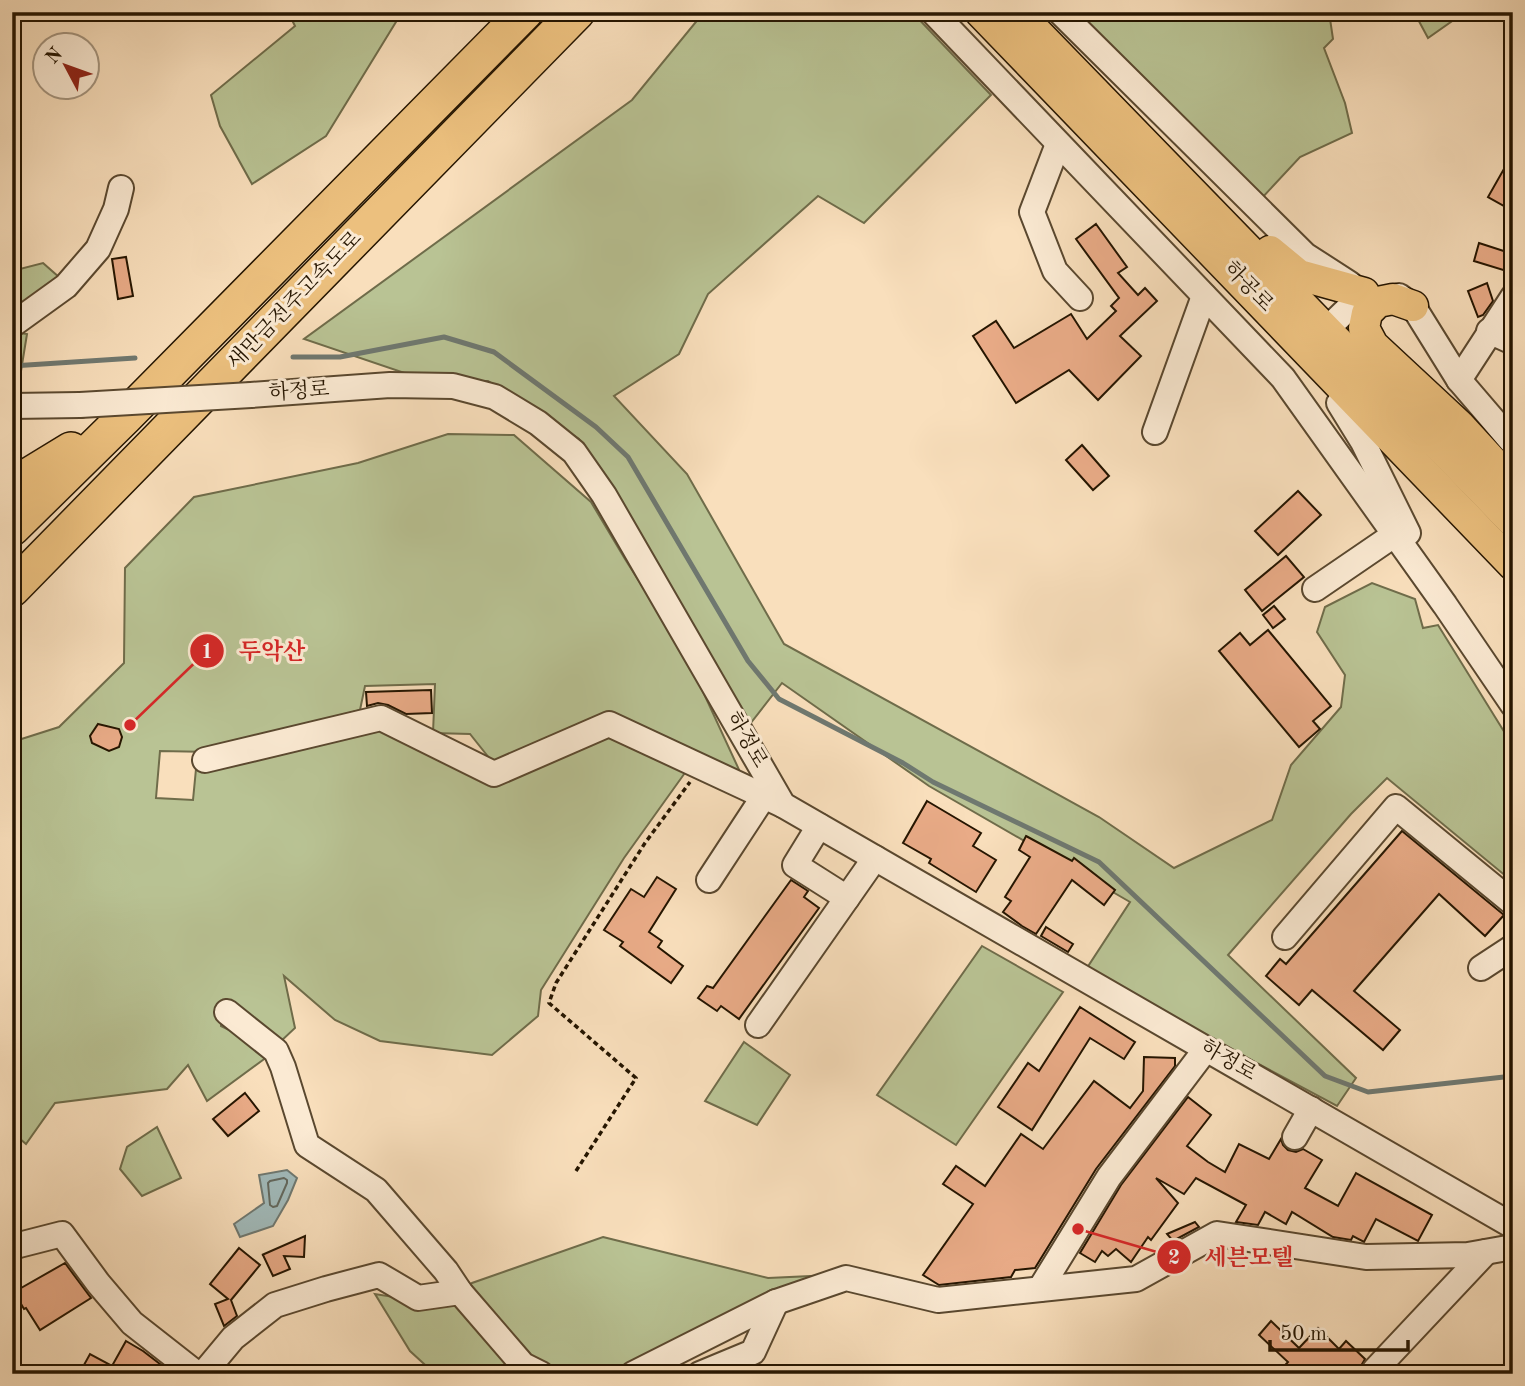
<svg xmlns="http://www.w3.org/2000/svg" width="1525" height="1386" viewBox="0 0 1525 1386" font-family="'Old Standard TT','Noto Serif KR',serif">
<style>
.green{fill:#b9c394;stroke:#6f6c4a;stroke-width:2}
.water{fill:#a1baba;stroke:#6f7870;stroke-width:2}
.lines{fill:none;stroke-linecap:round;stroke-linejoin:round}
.shore{stroke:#63685d;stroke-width:2}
.stream{stroke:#6f7870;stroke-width:5}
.building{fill:#e9ab87;stroke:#251500;stroke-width:2}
.minor-casing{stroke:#5a482f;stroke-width:28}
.major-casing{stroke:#251500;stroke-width:33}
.highway-casing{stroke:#251500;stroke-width:38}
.path{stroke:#251500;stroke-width:3.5;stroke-dasharray:5 3.5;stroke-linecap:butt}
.minor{stroke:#fbead3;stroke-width:24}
.major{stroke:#ecc07e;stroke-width:30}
.highway{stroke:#ecc07e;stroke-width:35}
.minor-bridge-casing{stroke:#5a482f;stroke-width:28;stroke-linecap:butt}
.minor-bridge{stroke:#fbead3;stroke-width:24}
.labels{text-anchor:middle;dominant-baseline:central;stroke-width:6;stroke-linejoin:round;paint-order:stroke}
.street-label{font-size:21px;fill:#251500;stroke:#fbead3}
.leader{fill:none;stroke:#d62828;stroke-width:2.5}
.callout-dot{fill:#d62828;stroke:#fbead3;stroke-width:2.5}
.mark-label{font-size:21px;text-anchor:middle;font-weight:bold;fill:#fff}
.callout-label{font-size:23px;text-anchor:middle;font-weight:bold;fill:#d62828;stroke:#fbead3;stroke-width:6;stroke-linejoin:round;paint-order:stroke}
</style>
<rect width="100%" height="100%" fill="#f9dfbc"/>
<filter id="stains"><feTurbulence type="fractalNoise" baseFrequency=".00286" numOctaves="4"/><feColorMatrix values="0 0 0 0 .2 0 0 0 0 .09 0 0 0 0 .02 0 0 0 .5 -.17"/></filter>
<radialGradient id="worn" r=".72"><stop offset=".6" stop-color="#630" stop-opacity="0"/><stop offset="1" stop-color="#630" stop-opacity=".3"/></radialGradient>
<g class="green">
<path d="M 288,12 L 392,12 L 399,17 L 326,136 L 252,184 L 220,126 L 211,95 L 295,26 Z"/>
<path d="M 704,12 L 912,12 L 991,95 L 864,223 L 818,196 L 708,294 L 679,354 L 614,396 L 687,474 L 784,644 L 1099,817 L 1174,868 L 1272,820 L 1291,765 L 1341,707 L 1345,675 L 1317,632 L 1325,607 L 1372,583 L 1415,599 L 1423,628 L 1438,625 L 1513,746 L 1513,882 L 1387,778 L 1351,814 L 1228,955 L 1356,1078 L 1337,1106 L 1085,971 L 1130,902 L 929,786 L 782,683 L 750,724 L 579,439 L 488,381 L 431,382 L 304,339 L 632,100 Z"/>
<path d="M 1070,12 L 1258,12 L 1279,20 L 1283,12 L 1329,12 L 1333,39 L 1324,48 L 1345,103 L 1352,133 L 1300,157 L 1261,199 Z"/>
<path d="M 1414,12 L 1465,12 L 1428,38 Z"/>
<path d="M 43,263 L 60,278 L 12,313 L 12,271 Z"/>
<path d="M 12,332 L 27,334 L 14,414 L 12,414 Z"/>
<path d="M 448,434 L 514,435 L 591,502 L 625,559 L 687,657 L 741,774 L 606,719 L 494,764 L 470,734 L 433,733 L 435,684 L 365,686 L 360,710 L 212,752 L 160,751 L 156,798 L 193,800 L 196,769 L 379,725 L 491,783 L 607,733 L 687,770 L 624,858 L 541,990 L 538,1016 L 492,1055 L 380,1041 L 335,1020 L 284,976 L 295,1028 L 279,1043 L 220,1004 L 221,1026 L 246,1038 L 267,1057 L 207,1101 L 188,1065 L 167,1089 L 55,1103 L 26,1144 L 12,1132 L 12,742 L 59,727 L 124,663 L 125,568 L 194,497 L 358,463 Z"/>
<path d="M 982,946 L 1063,992 L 956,1145 L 877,1095 Z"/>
<path d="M 744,1042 L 790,1075 L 757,1125 L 705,1101 Z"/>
<path d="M 157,1127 L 181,1178 L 142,1196 L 120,1169 L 127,1147 Z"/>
<path d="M 603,1237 L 768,1278 L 813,1276 L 745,1331 L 641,1374 L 435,1374 L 410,1351 L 375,1294 L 444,1305 L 472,1283 Z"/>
</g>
<path class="water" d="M 287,1170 L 297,1178 L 288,1200 L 273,1226 L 240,1237 L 234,1224 L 264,1203 L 259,1175 Z"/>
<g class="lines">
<path class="shore" d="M 284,1178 L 287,1180 L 287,1183 L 277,1206 L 273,1207 L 270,1205 L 268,1183 L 270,1181 Z"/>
<g class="stream">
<path d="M 293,357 L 340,357 L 444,337 L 494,352 L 596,427 L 628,457 L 748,661 L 779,699 L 903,763 L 933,782 L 1099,862 L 1325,1076 L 1368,1092 L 1513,1076"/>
<path d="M 12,366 L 135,358"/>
</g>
</g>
<g class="building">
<path d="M 1513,153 L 1513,211 L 1488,197 Z"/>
<path d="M 1096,224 L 1127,267 L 1118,273 L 1138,295 L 1145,288 L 1157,301 L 1120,336 L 1141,356 L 1098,400 L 1069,370 L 1016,403 L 973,336 L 996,321 L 1014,348 L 1071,314 L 1087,339 L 1116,311 L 1111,306 L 1119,298 L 1076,239 Z"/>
<path d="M 1479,243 L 1513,254 L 1513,273 L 1474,261 Z"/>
<path d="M 126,257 L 133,296 L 118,299 L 112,259 Z"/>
<path d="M 1487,283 L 1493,301 L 1483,315 L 1478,317 L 1468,291 Z"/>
<path d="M 1082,445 L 1109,476 L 1093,490 L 1066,460 Z"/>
<path d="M 1298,491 L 1321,515 L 1278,555 L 1255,531 Z"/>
<path d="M 1286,556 L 1304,577 L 1262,611 L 1245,590 Z"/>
<path d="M 1274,606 L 1285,619 L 1273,628 L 1263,615 Z"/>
<path d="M 1268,630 L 1331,706 L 1313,721 L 1320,729 L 1299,747 L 1219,651 L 1240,633 L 1250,645 Z"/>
<path d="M 431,690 L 432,713 L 406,714 L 388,705 L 378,703 L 367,706 L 366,692 Z"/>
<path d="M 98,724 L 119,729 L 122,737 L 119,747 L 109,751 L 92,743 L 90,736 Z"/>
<path d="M 927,801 L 981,833 L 973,846 L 996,860 L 976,892 L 929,863 L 931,859 L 903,843 Z"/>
<path d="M 1402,831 L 1504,915 L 1485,936 L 1439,894 L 1354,991 L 1400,1030 L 1383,1050 L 1312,990 L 1299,1005 L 1266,976 L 1280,959 L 1286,964 Z"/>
<path d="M 1026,836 L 1072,861 L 1074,858 L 1115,890 L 1104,905 L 1072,880 L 1036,934 L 1022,926 L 1003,912 L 1011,901 L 1005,897 L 1030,857 L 1019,850 Z"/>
<path d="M 657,877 L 676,889 L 649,932 L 662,941 L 658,947 L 683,966 L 671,983 L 620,946 L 623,942 L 604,930 L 631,889 L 644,897 Z"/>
<path d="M 791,880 L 808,891 L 804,897 L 819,908 L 739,1019 L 721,1006 L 717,1011 L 698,998 L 707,986 L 713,988 Z"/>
<path d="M 1046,927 L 1073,944 L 1068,952 L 1041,936 Z"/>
<path d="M 1080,1007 L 1135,1042 L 1124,1059 L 1090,1038 L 1032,1130 L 998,1107 L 1028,1063 L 1039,1071 Z"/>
<path d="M 1144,1057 L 1175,1058 L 1175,1066 L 1096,1169 L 1035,1268 L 1015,1270 L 1011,1277 L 939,1285 L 923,1275 L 973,1204 L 943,1184 L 956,1166 L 985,1186 L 1021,1134 L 1043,1149 L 1094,1081 L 1130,1108 L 1143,1091 Z"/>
<path d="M 245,1093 L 259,1111 L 228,1136 L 213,1119 Z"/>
<path d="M 1188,1097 L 1211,1115 L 1187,1146 L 1208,1162 L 1225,1172 L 1239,1144 L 1269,1159 L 1281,1139 L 1283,1145 L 1288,1150 L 1296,1152 L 1303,1149 L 1322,1160 L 1305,1188 L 1338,1206 L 1356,1173 L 1432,1215 L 1418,1241 L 1376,1219 L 1364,1242 L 1353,1236 L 1351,1240 L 1333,1237 L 1292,1212 L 1286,1224 L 1265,1212 L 1258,1225 L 1236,1222 L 1246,1205 L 1196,1178 L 1184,1194 L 1156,1178 L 1178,1203 L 1151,1240 L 1148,1237 L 1131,1262 L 1116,1249 L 1108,1256 L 1102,1251 L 1095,1262 L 1080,1253 L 1121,1185 Z"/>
<path d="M 1195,1222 L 1199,1227 L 1173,1241 L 1167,1234 Z"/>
<path d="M 305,1236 L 304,1257 L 284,1256 L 290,1269 L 273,1276 L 263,1255 L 262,1255 Z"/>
<path d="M 239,1248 L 260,1265 L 231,1300 L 237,1316 L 224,1326 L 215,1304 L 228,1299 L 210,1284 Z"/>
<path d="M 65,1263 L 91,1298 L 40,1330 L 26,1308 L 24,1309 L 14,1292 Z"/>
<path d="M 1271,1321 L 1299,1348 L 1318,1328 L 1339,1349 L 1346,1341 L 1365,1359 L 1361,1366 L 1361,1370 L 1357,1374 L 1277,1374 L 1288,1362 L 1259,1335 Z"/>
<path d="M 126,1341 L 143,1351 L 173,1374 L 79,1374 L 90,1354 L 112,1366 Z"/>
</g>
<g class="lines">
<g class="minor-casing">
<g id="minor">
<path d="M 933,12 L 1283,378 L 1445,605 L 1513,705"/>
<path d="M 1060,12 L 1305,255 L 1350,284"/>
<path d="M 1058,144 L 1032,212 L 1055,271 L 1080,298"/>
<path d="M 1399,296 L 1413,306 L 1459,380 L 1513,443"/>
<path d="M 12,325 L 66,286 L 98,249 L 116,209 L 121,188"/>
<path d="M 1489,331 L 1513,342"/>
<path d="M 1315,343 L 1326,330 L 1364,293"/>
<path d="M 1459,380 L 1513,297"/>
<path d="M 1348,392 L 1339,403 L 1363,442 L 1408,533"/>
<path d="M 251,395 L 390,385 L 453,386 L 495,397 L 538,423 L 574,452 L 604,495 L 783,805 L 1513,1226"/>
<path d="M 12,406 L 80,405"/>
<path d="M 1155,432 L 1204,296"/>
<path d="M 1315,589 L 1394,535"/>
<path d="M 205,760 L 381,718 L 494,774 L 609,724 L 783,805"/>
<path d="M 709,880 L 764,796"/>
<path d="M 847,898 L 875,858"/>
<path d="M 1285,937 L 1396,807 L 1513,903"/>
<path d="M 1481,968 L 1513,947"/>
<path d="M 227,1012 L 276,1051 L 283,1067 L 307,1145 L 376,1190 L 446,1271 L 460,1292 L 523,1365 L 541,1374"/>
<path d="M 758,1025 L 847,898 L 795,865 L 819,826"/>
<path d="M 1295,1137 L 1311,1109"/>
<path d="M 12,1248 L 19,1245 L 62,1234 L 98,1283 L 132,1323 L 197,1374"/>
<path d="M 1040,1289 L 1109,1177 L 1206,1049"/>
<path d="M 1375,1370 L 1486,1252"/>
<path d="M 203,1374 L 233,1338 L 275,1305 L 326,1289 L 379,1275 L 418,1298 L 460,1292"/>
<path d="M 633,1374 L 776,1302 L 846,1278 L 938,1300 L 1136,1279 L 1217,1234 L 1366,1257 L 1468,1255 L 1513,1247"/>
<path d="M 700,1374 L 753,1352 L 776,1302"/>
</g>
</g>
<g class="major-casing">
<g id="major">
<path d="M 980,12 C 1159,196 1337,380 1513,565"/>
<path d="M 1017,12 L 1513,522"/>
<path d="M 1270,251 L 1299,275 L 1364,293"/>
<path d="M 1413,306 L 1393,299 L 1378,302 L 1367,313 L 1364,328 L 1373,345 L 1459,425 L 1513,484"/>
</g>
</g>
<g class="highway-casing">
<g id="highway">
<path d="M 12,486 L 71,450"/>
<path d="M 12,528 L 125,417 L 525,12"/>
<path d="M 12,589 L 577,12"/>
</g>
</g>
<path class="path" d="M 576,1171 L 636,1078 L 549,1003 L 556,983 L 645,843 L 690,782"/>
<use href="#minor" class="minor"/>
<use href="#major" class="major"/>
<use href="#highway" class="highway"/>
<g class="minor-bridge-casing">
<path id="minor-bridge" d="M 80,405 L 251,395"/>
</g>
<use href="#minor-bridge" class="minor-bridge"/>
</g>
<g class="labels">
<g class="street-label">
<text transform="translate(1248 287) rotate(46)">하공로</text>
<text transform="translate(295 301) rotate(-46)">새만금전주고속도로</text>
<text transform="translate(299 392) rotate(-4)">하정로</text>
<text transform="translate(746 740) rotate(60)">하정로</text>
<text transform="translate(1228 1061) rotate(30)">하정로</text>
</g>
</g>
<path class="leader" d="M130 725L207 651M1078 1229L1174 1257"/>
<g class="callout-dot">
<circle cx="130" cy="725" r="7"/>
<circle cx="1078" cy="1229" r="7"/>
<circle cx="207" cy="651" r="18"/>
<circle cx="1174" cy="1257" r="18"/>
</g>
<g class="mark-label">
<text x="207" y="658">1</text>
<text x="1174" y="1264">2</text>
</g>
<g class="callout-label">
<text x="272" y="659">두악산</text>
<text x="1249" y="1265">세븐모텔</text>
</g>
<rect width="1525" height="1386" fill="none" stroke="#f9dfbc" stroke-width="42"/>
<rect x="14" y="14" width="1497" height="1358" fill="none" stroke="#251500" stroke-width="3.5"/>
<rect x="21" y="21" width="1483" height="1344" fill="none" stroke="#251500" stroke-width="2"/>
<g transform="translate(66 66) rotate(311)"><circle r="33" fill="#fbead3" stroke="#a5957f" stroke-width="2"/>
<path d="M0-5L12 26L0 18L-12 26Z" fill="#8f2418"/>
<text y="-10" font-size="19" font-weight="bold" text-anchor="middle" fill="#251500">N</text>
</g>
<path d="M1270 1340v10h138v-10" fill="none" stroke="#251500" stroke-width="3.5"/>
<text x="1280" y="1340" font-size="21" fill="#251500" stroke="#fbead3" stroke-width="5" paint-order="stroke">50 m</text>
<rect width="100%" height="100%" filter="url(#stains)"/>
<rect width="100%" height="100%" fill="url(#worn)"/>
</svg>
